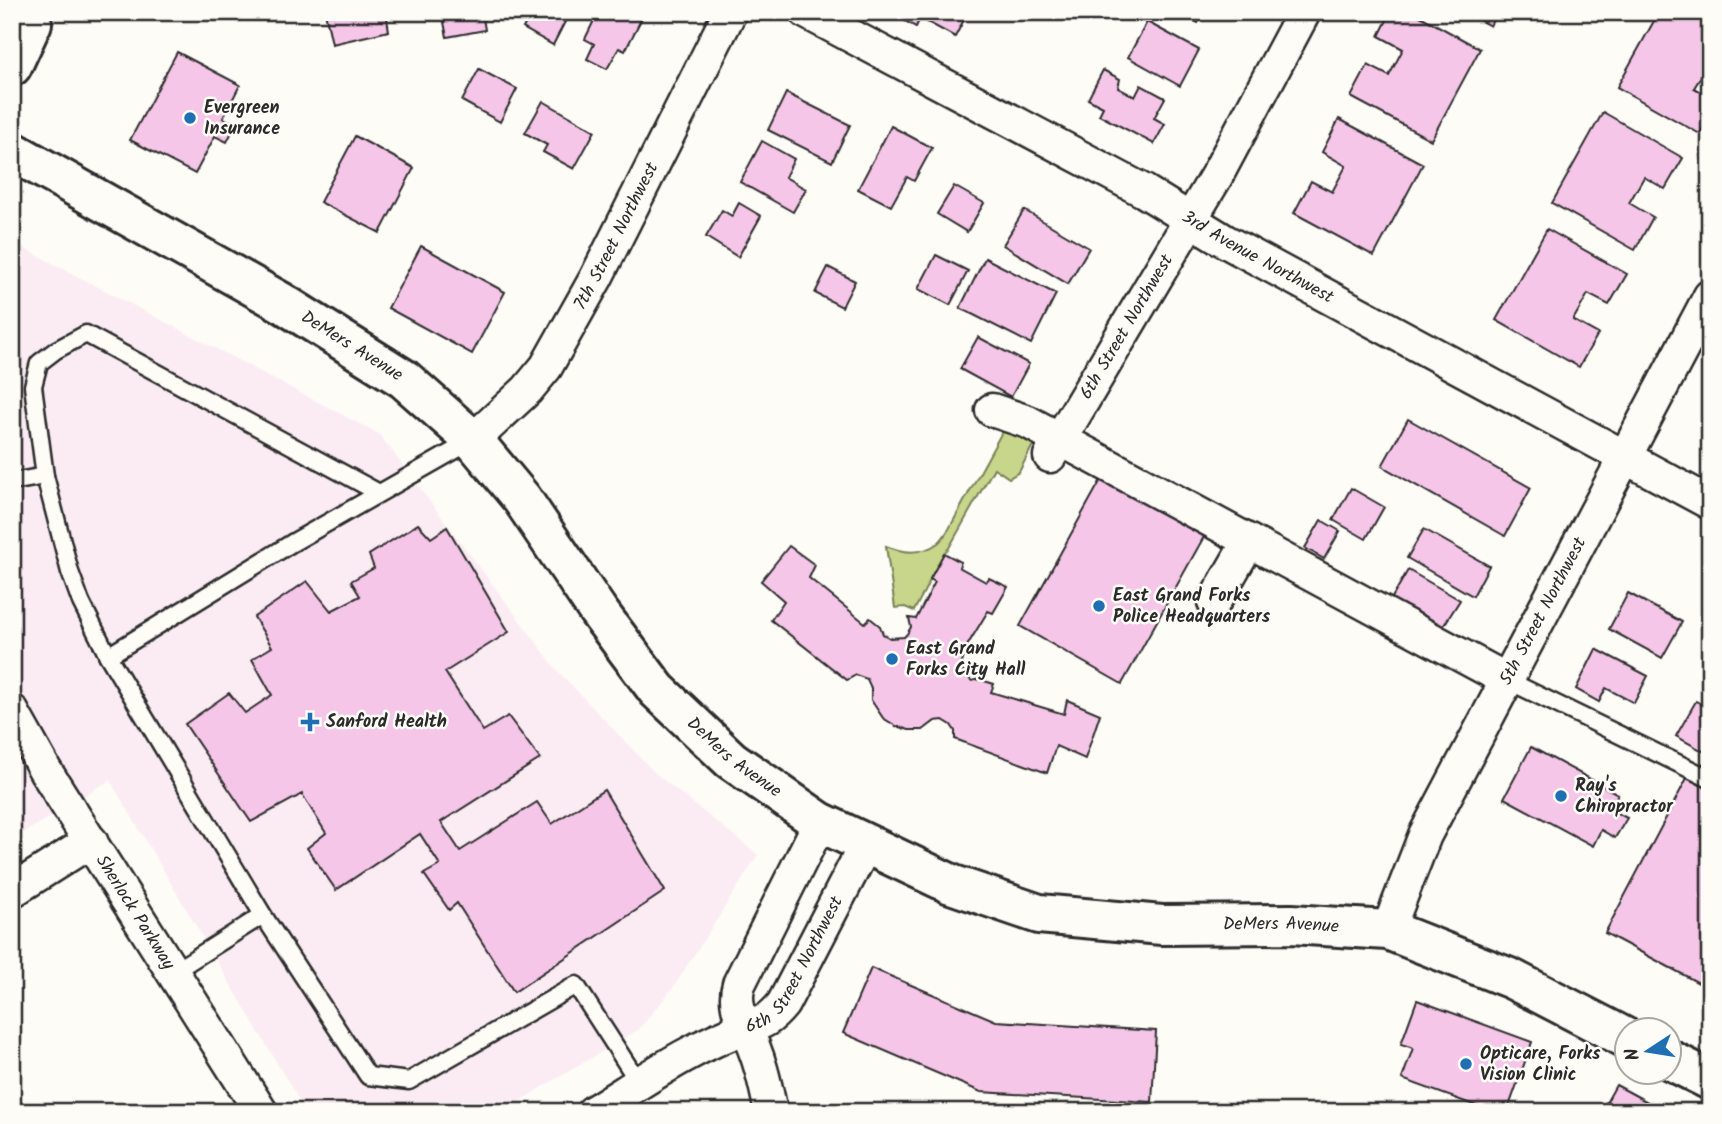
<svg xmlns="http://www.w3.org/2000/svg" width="1722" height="1124" viewBox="0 0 1722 1124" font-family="Kalam,sans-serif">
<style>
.built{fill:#fbecf3}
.green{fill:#c7d68a;stroke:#79805a;stroke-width:2}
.building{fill:#f6c6e9;stroke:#2b2b2b;stroke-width:2}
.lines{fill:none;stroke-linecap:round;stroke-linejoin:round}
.lane-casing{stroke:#2b2b2b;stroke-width:21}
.street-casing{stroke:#2b2b2b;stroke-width:37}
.secondary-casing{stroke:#2b2b2b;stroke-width:44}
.lane{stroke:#fdfcf7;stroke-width:16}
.street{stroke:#fdfcf7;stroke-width:32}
.secondary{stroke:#fdfcf7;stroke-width:38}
.poi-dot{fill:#1f6fb2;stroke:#fdfcf7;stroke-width:2.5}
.labels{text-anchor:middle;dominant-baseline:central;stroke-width:5;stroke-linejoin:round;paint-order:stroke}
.poi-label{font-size:18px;font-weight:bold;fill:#2b2b2b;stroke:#fdfcf7;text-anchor:start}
.street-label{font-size:18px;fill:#2b2b2b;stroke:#fdfcf7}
</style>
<rect width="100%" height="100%" fill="#fdfcf7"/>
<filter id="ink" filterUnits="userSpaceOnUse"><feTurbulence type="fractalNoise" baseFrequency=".0143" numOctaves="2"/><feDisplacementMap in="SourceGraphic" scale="14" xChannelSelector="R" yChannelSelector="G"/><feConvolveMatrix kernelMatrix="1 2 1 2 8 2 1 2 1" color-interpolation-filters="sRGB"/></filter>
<g filter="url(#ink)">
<path class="built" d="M 12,242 L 379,434 L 558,671 L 656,774 L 758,855 L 673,988 L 638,1030 L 501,1112 L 306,1112 L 110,780 L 12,840 Z"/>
<path class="green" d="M 1002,432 L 1018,433 L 1034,443 L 1019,472 L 1009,478 L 994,468 L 949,548 L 944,553 L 914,611 L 905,607 L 895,608 L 886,546 C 903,553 922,555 938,543 C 942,540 946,533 949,529 Z"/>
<g class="building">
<path d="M 325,12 L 386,12 L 389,31 L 332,44 Z"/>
<path d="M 442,12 L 482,12 L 485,30 L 447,37 Z"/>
<path d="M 532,12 L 570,12 L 553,45 L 523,28 Z"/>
<path d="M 598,12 L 640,12 L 644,14 L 625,51 L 619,48 L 607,69 L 587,59 L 594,44 L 585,39 Z"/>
<path d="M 889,12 L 968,12 L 955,37 L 920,18 L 916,27 Z"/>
<path d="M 1178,12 L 1204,12 L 1198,23 Z"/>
<path d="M 1391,12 L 1413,12 L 1480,49 L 1431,140 L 1351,97 L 1368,65 L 1389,76 L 1403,49 L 1379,36 Z"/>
<path d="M 1464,12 L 1497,12 L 1490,26 Z"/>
<path d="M 1659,12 L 1695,12 L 1710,21 L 1710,62 L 1694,88 L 1710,97 L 1710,117 L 1700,134 L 1617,87 Z"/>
<path d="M 1147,22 L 1199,50 L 1180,86 L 1128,57 Z"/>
<path d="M 177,52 L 240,85 L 223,118 L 236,124 L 227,142 L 215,136 L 195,174 L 130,140 Z"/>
<path d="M 479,69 L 517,89 L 500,122 L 462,101 Z"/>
<path d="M 1103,70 L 1120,79 L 1118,88 L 1135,97 L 1141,85 L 1165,98 L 1154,118 L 1165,124 L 1154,144 L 1099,115 L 1103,107 L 1088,99 Z"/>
<path d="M 786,93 L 850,125 L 832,162 L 768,130 Z"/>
<path d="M 543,101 L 595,131 L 574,169 L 543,152 L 547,145 L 525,133 Z"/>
<path d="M 1603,112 L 1683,158 L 1665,189 L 1644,177 L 1629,203 L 1653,217 L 1635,250 L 1552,203 Z"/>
<path d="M 1339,119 L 1423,164 L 1374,256 L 1294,213 L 1311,181 L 1332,192 L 1346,166 L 1322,152 Z"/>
<path d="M 891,126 L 932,148 L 914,181 L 907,177 L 891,206 L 858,189 Z"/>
<path d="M 355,136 L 414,168 L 380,233 L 320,202 Z"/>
<path d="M 762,141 L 794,159 L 785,177 L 806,189 L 793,212 L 740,182 Z"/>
<path d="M 954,186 L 984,203 L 967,232 L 937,214 Z"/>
<path d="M 739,203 L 761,216 L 738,257 L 706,237 L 722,210 L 732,216 Z"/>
<path d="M 1024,210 L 1089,248 L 1068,284 L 1003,245 Z"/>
<path d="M 1547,229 L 1627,274 L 1609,305 L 1588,294 L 1573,320 L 1598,334 L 1579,367 L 1496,320 Z"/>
<path d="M 421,246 L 505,292 L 472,354 L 388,308 Z"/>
<path d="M 936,255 L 968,271 L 950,305 L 918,289 Z"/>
<path d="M 985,258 L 1056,294 L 1031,344 L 960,308 Z"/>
<path d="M 828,267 L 855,281 L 842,307 L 815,293 Z"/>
<path d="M 978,337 L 1029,364 L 1011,397 L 960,369 Z"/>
<path d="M 1408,419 L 1531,488 L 1505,536 L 1382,466 Z"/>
<path d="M 1102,478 L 1205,535 L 1122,684 L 1020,626 Z"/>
<path d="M 1351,488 L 1384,507 L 1366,539 L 1333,520 Z"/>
<path d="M 1321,520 L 1340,531 L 1324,559 L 1305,548 Z"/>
<path d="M 418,524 L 431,538 L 447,527 L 509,632 L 445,672 L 483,731 L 508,716 L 540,759 L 441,822 L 460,851 L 537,802 L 552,824 L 604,790 L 665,891 L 514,992 L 457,903 L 449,910 L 424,874 L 440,865 L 420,834 L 336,890 L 307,848 L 326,833 L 302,794 L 251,822 L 185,724 L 229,693 L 245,713 L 272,695 L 252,659 L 272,647 L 254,617 L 307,581 L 331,611 L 360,596 L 351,581 L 374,568 L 369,555 Z"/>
<path d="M 1424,529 L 1489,566 L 1473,596 L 1407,558 Z"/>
<path d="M 789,546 L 815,565 L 809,578 L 865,623 L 870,618 L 880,626 L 883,634 L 890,638 L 904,637 L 907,634 L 911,627 L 909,618 L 916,619 L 935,582 L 930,579 L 944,553 L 961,562 L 959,567 L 986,582 L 989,578 L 1008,587 L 993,613 L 988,611 L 967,646 L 972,649 L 964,656 L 962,663 L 963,671 L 967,677 L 972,681 L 978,679 L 994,684 L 991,692 L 1064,714 L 1067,700 L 1100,714 L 1085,759 L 1056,746 L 1047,773 L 955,739 L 955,731 L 951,725 L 943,720 L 935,721 L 923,730 L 909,730 L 896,726 L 883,718 L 871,700 L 871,688 L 867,679 L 856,675 L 847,680 L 771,620 L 784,601 L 761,581 Z"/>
<path d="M 1408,570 L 1460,600 L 1439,633 L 1389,603 Z"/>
<path d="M 1628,593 L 1682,622 L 1662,658 L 1609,629 Z"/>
<path d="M 1596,649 L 1648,676 L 1634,703 L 1606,688 L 1599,702 L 1576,689 Z"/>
<path d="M 1696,701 L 1710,709 L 1710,755 L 1676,736 Z"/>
<path d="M 1531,747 L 1618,794 L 1609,809 L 1627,818 L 1615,838 L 1601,830 L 1593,846 L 1504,798 Z"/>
<path d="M 1687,778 L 1710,790 L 1710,989 L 1605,933 Z"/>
<path d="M 871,968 L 996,1021 L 1156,1031 L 1152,1102 L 981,1092 L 843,1033 Z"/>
<path d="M 1417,1000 L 1532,1042 L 1507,1112 L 1493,1112 L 1402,1079 L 1413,1048 L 1401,1044 Z"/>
<path d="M 1616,1085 L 1666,1112 L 1601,1112 Z"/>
</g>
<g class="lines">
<g class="lane-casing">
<g id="lane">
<path d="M 12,482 L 45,476"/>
<path d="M 379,493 L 86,334 L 56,350 L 39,363 L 33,386 L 45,476 L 70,572 L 81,602 L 108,656 L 292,543 L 473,440"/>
<path d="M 108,656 L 263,915 L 368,1076 L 409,1081 L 576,985 L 639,1083"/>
<path d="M 1507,680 L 1706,777 L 1710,770"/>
<path d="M 173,972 L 263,915"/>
</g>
</g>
<g class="street-casing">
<g id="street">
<path id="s1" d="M 806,12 L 1144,191 L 1225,241 L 1710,503"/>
<path d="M 992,410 L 1028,422 L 1249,541 L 1214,602"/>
<path id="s2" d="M 473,440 L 527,390 L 546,367 L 596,278 L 730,12"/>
<path id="s3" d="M 1050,456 L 1217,175 L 1304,12"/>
<path d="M 1249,541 L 1507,680"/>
<path id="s4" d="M 12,711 L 45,770 L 261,1112"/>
<path id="s5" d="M 820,822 L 739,984 C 734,1000 739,1013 745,1028 C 763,1023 771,1019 783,1004 L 866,844"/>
<path d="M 12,891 L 91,841"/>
<path id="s6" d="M 1388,930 L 1425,835 L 1710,296"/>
<path d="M 593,1112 C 642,1082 691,1047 745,1028 C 759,1055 765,1082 771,1112"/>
</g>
</g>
<g class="secondary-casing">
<g id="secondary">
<path d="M 12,66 L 32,23 L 29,12"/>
<path id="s7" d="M 12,151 L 281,302 L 404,379 L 473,440 L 522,499 L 598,611 L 657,690 L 731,760 L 820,822 L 951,884 L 1039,914 L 1162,925 L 1291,924 L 1388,930 L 1512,979 L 1628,1039"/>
<path d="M 1670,1060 L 1710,1080"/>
</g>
</g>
<use href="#lane" class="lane"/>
<use href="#street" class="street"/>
<use href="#secondary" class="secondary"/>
</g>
</g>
<g class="poi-dot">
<circle cx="190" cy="118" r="7"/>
<circle cx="1099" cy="606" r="7"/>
<circle cx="892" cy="659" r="7"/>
<path d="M306.5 711.5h7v7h7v7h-7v7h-7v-7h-7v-7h7z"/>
<circle cx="1561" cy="796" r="7"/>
<circle cx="1466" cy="1064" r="7"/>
</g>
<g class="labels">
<g class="poi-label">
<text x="204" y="108">Evergreen<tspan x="204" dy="21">Insurance</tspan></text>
<text x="1113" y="596">East Grand Forks<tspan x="1113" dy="21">Police Headquarters</tspan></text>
<text x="906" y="649">East Grand<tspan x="906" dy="21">Forks City Hall</tspan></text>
<text x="326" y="722">Sanford Health</text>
<text x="1575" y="786">Ray's<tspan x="1575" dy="21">Chiropractor</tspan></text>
<text x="1480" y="1054">Opticare, Forks<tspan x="1480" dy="21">Vision Clinic</tspan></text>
</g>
<g class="street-label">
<text stroke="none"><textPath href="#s2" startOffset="252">7th Street Northwest</textPath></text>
<text stroke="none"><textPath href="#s1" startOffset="514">3rd Avenue Northwest</textPath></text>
<text stroke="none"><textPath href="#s3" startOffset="150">6th Street Northwest</textPath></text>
<text stroke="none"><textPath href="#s7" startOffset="392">DeMers Avenue</textPath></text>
<text stroke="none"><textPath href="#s6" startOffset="355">5th Street Northwest</textPath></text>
<text stroke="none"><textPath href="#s7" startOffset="959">DeMers Avenue</textPath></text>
<text stroke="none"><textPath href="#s4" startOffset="236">Sherlock Parkway</textPath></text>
<text stroke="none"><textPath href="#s7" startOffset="1547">DeMers Avenue</textPath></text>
<text stroke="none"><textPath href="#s5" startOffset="310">6th Street Northwest</textPath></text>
</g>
</g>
<rect width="1722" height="1124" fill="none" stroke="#fdfcf7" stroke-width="42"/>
<rect x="21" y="21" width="1680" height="1082" fill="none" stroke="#2b2b2b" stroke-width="2.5" filter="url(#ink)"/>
<g transform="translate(1648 1051) rotate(258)"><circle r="33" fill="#fdfcf7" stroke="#a9a8a5" stroke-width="2"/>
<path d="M0-5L12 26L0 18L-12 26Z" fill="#1f6fb2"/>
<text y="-10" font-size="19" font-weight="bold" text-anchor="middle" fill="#2b2b2b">N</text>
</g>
</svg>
